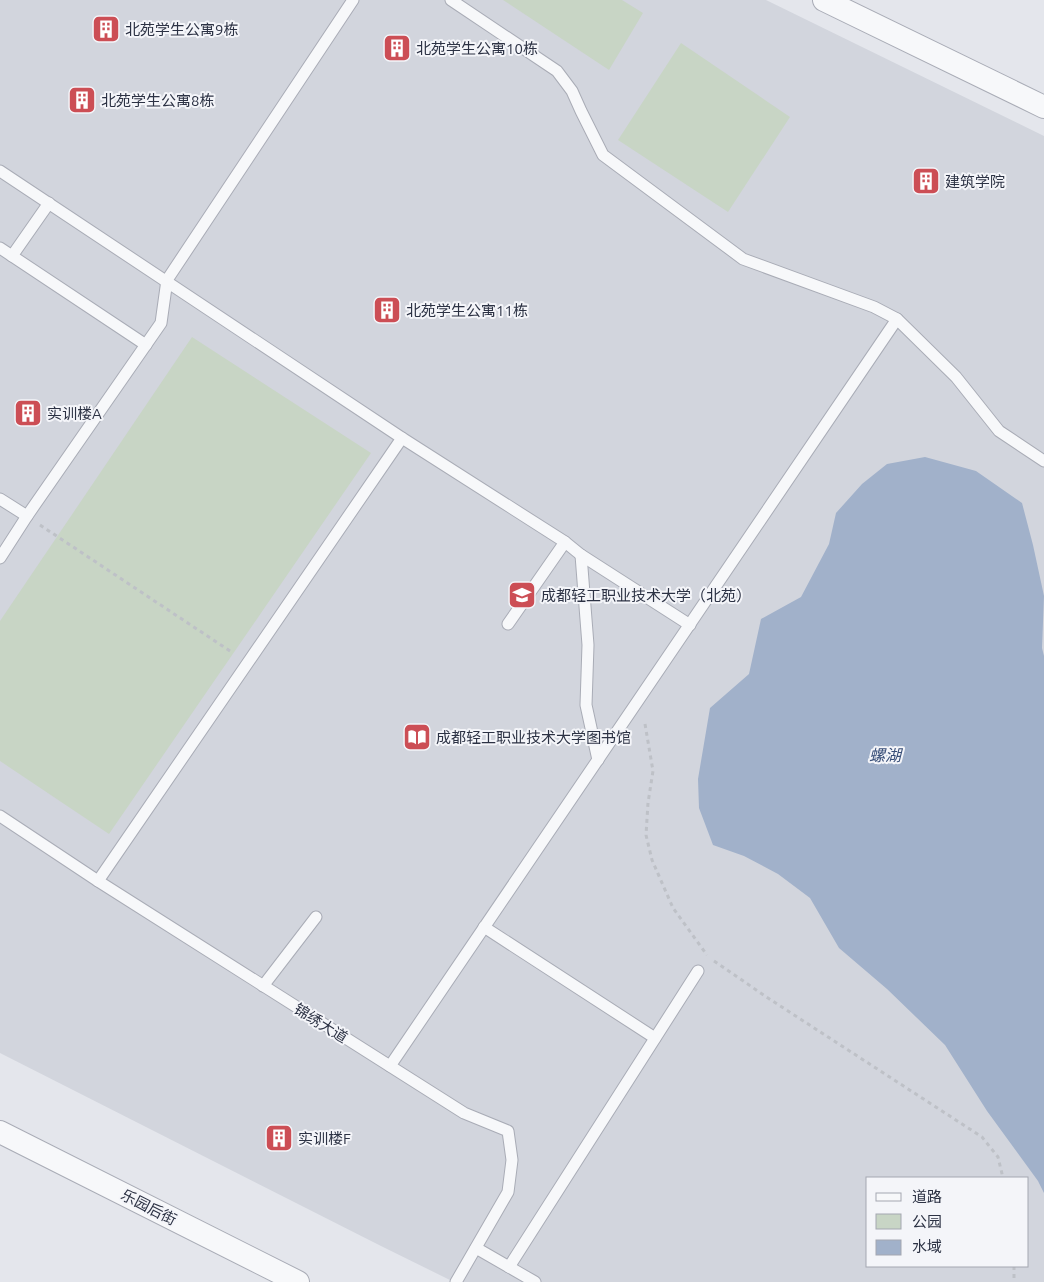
<svg xmlns="http://www.w3.org/2000/svg" width="1044" height="1282" viewBox="0 0 1044 1282" font-family="Ubuntu,'Noto Sans SC',sans-serif">
<style>
.built{fill:#d2d5dd;fill-rule:evenodd}
.green{fill:#c8d5c5}
.water{fill:#a1b1ca}
.lines{fill:none;stroke-linecap:round;stroke-linejoin:round}
.service-casing{stroke:#a9acb6;stroke-width:13}
.minor-casing{stroke:#a9acb6;stroke-width:24}
.path{stroke:#bec1c7;stroke-width:3;stroke-dasharray:4 4;stroke-linecap:butt}
.service{stroke:#f7f8fa;stroke-width:11}
.minor{stroke:#f7f8fa;stroke-width:22}
.labels{text-anchor:middle;dominant-baseline:central;stroke-width:4;stroke-linejoin:round;paint-order:stroke}
.poi-label{font-size:15px;fill:#2c3244;stroke:#f4f5f9;text-anchor:start}
.street-label{font-size:15px;fill:#2c3244;stroke:#f4f5f9}
.water-label{font-size:16px;font-style:italic;fill:#374d77;stroke:#f4f5f9}
</style>
<rect width="100%" height="100%" fill="#e4e6ec"/>
<path class="built" d="M 0,0 L 766,0 L 1044,136 L 1044,1282 L 454,1282 L 381,1246 L 0,1053 ZM 868,1178 L 1028,1178 L 1028,1266 L 868,1266 Z"/>
<g class="green">
<path d="M 503,0 L 622,0 L 643,13 L 609,70 Z"/>
<path d="M 681,43 L 790,117 L 728,212 L 618,140 Z"/>
<path d="M 192,337 L 371,453 L 109,834 L 0,761 L 0,621 Z"/>
</g>
<path class="water" d="M 925,457 L 976,471 L 1022,503 L 1033,545 L 1044,596 L 1042,648 L 1044,656 L 1044,1193 L 1038,1181 L 987,1111 L 945,1045 L 887,989 L 839,948 L 810,898 L 778,874 L 744,856 L 713,845 L 699,808 L 698,779 L 710,708 L 749,674 L 761,619 L 801,597 L 829,544 L 836,513 L 862,484 L 887,464 Z"/>
<g class="lines">
<g class="service-casing">
<g id="service">
<path d="M 451,0 L 557,71 L 572,91 L 581,111 L 603,155 L 743,259 L 874,307 L 897,319 L 956,377 L 999,431 L 1044,461"/>
<path d="M 0,171 L 402,438 L 565,542 L 581,555 L 690,625"/>
<path d="M 0,248 L 146,345"/>
<path d="M 12,256 L 49,203"/>
<path d="M 0,499 L 27,516"/>
<path d="M 581,555 L 588,645 L 586,705 L 598,760"/>
<path d="M 0,558 L 27,516 L 161,323 L 167,280 L 353,0"/>
<path d="M 508,624 L 565,542"/>
<path d="M 0,816 L 98,881 L 464,1113 L 508,1131 L 512,1160 L 508,1192 L 456,1282"/>
<path d="M 98,881 L 402,438"/>
<path d="M 484,927 L 655,1038"/>
<path d="M 263,986 L 316,917"/>
<path d="M 390,1066 L 897,319"/>
<path d="M 476,1248 L 535,1282"/>
<path d="M 509,1267 L 698,971"/>
</g>
</g>
<g class="minor-casing">
<g id="minor">
<path d="M 824,0 L 1044,107"/>
<path d="M 0,1132 L 298,1282"/>
</g>
</g>
<g class="path">
<path d="M 40,525 L 233,653"/>
<path d="M 645,724 L 653,771 L 648,803 L 646,835 L 652,860 L 673,908 L 707,955"/>
<path d="M 714,961 L 768,998 L 982,1137 L 998,1157 L 1003,1178"/>
<path d="M 1014,1266 L 1014,1282"/>
</g>
<use href="#service" class="service"/>
<use href="#minor" class="minor"/>
</g>
<defs>
<g id="building-square" transform="scale(1.4375)"><rect x="-9" y="-9" width="18" height="18" rx="4" fill="#cc4e55" stroke="#f4f5f9"/><path d="M-4-6H4V6H1V3H-1V6H-4ZM-2.5-4.3h1.7v1.8h-1.7ZM.8-4.3h1.7v1.8H.8ZM-2.5-1h1.7V.8h-1.7ZM.8-1h1.7V.8H.8Z" fill="#fff"/></g>
<g id="university-square" transform="scale(1.4375)"><rect x="-9" y="-9" width="18" height="18" rx="4" fill="#cc4e55" stroke="#f4f5f9"/><path d="M0-5L7-2L0 1L-7-2ZM-4 1L0 2.5L4 1V4Q0 6-4 4Z" fill="#fff"/></g>
<g id="library-square" transform="scale(1.4375)"><rect x="-9" y="-9" width="18" height="18" rx="4" fill="#cc4e55" stroke="#f4f5f9"/><path d="M-6-4Q-3-5.5-.7-3.5V5Q-3 3-6 4ZM6-4Q3-5.5 .7-3.5V5Q3 3 6 4Z" fill="#fff"/></g>
</defs>
<g fill-rule="evenodd">
<use href="#building-square" x="106" y="29"/>
<use href="#building-square" x="397" y="48"/>
<use href="#building-square" x="82" y="100"/>
<use href="#building-square" x="926" y="181"/>
<use href="#building-square" x="387" y="310"/>
<use href="#building-square" x="28" y="413"/>
<use href="#university-square" x="522" y="595"/>
<use href="#library-square" x="417" y="737"/>
<use href="#building-square" x="279" y="1138"/>
</g>
<g class="labels">
<g class="poi-label">
<text x="125" y="29">北苑学生公寓9栋</text>
<text x="416" y="48">北苑学生公寓10栋</text>
<text x="101" y="100">北苑学生公寓8栋</text>
<text x="945" y="181">建筑学院</text>
<text x="406" y="310">北苑学生公寓11栋</text>
<text x="47" y="413">实训楼A</text>
<text x="541" y="595">成都轻工职业技术大学（北苑）</text>
<text x="436" y="737">成都轻工职业技术大学图书馆</text>
<text x="298" y="1138">实训楼F</text>
</g>
<g class="street-label">
<text transform="translate(321 1023) rotate(32)">锦绣大道</text>
<text transform="translate(149 1207) rotate(27)">乐园后街</text>
</g>
<g class="water-label">
<text x="885" y="755">螺湖</text>
</g>
</g>
<rect x="866" y="1177" width="162" height="90" fill="#f4f5f9" stroke="#a4a7b1"/>
<rect x="876" y="1193" width="25" height="8" fill="#f7f8fa" stroke="#a4a7b1"/>
<text x="912" y="1202" font-size="15" fill="#2c3244">道路</text>
<rect x="876" y="1214" width="25" height="15" fill="#c8d5c5" stroke="#a4a7b1"/>
<text x="912" y="1227" font-size="15" fill="#2c3244">公园</text>
<rect x="876" y="1240" width="25" height="15" fill="#a1b1ca" stroke="#a4a7b1"/>
<text x="912" y="1252" font-size="15" fill="#2c3244">水域</text>
</svg>
